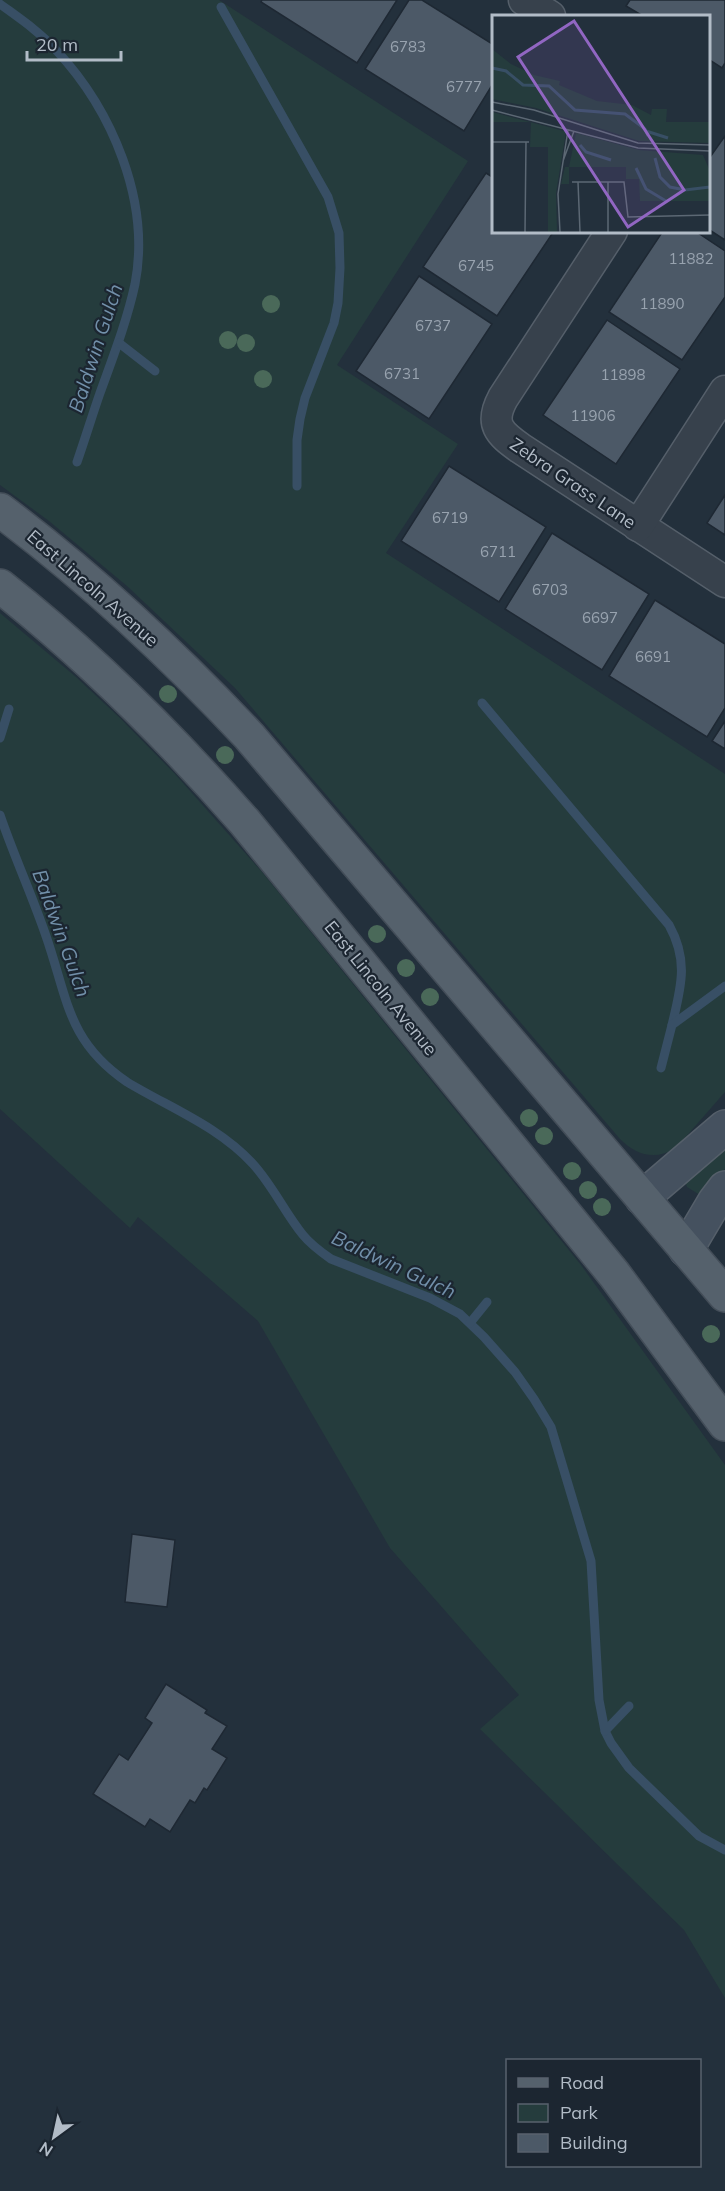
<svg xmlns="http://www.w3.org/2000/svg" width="725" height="2191" viewBox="0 0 725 2191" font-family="Mulish,sans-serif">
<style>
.green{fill:#253c3d}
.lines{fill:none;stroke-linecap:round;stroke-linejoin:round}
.stream{stroke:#384f65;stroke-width:9}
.building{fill:#4c5967;stroke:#1e2833;stroke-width:1.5}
.street-casing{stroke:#555f6a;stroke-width:33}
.secondary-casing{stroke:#555f6a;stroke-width:36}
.primary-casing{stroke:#434d58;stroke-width:36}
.street{stroke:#37414c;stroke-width:30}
.secondary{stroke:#45515f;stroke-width:33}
.primary{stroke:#55616c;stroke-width:33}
.tree{fill:#4a6959}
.labels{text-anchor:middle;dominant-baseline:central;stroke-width:4.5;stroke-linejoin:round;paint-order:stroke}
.number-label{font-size:15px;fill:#98a3af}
.street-label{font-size:18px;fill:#b2bcc7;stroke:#1c2631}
.water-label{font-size:20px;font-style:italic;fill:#7290aa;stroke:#1c2631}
.inset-river{fill:none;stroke:#384f65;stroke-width:3}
.inset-road{fill:none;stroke:#5c6874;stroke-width:1.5}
.view{fill:#9166c2;fill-opacity:0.15;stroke:#9166c2;stroke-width:3}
.inset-edge{fill:none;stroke:#b2bcc7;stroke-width:3}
</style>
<rect width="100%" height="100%" fill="#23303c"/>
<g class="green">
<path d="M 0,0 L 219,0 L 468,161 L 337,365 L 458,444 L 386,553 L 725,774 L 725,1092 L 676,1148 C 655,1161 636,1155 620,1139 L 235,688 L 127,586 L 49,521 L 0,485 Z"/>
<path d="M 0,613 L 76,677 L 120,718 L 175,774 L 262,872 L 581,1265 L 725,1465 L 725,1998 L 684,1930 L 480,1729 L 519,1695 L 390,1548 L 258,1321 L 138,1217 L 130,1228 L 0,1109 Z"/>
<path d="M 725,1145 L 725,1169 L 700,1195 L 687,1187 L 685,1181 Z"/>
</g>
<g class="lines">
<g class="stream">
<path d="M 0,4 C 19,18 40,32 56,50 C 112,110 151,201 135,284 C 127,321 113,357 100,393 C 92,416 85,439 77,462"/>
<path d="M 221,7 L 328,197 L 339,233 L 340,268 L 338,303 L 334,323 L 305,398 L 300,419 L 297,440 L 297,486"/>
<path d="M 119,343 L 155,371"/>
<path d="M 482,703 L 669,925 C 689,961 681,987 672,1025"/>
<path d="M 0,738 L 9,709"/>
<path d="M 0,815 C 14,856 32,895 46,936 C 68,999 67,1041 127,1082 C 170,1108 218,1126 253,1164 C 273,1186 285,1213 303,1235 C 311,1245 321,1252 331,1259 L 430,1298 L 460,1314 L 484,1337 L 515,1372 L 534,1399 L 551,1427 L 591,1561 L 599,1700 L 605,1731 L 611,1743 L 629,1768 L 699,1836 L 725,1850"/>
<path d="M 661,1068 L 672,1025 L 725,986"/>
<path d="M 470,1323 L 487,1302"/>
<path d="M 605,1731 L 629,1706"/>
</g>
</g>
<g class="building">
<path d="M 262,0 L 397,0 L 357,63 L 261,2 Z"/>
<path d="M 409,0 L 422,0 L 494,45 L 494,82 L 464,131 L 365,69 Z"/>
<path d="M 630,0 L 725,0 L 725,63 L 722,68 L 708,59 L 708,16 L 643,16 L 626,6 Z"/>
<path d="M 725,136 L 725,240 L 708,229 L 708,160 Z"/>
<path d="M 486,173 L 494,178 L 494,231 L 554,231 L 497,316 L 423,267 Z"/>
<path d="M 663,231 L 695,231 L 725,251 L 725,297 L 682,360 L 609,312 Z"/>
<path d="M 419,276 L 492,324 L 429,419 L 356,371 Z"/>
<path d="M 607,320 L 680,369 L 616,464 L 543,415 Z"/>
<path d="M 449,466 L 546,527 L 499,602 L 401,541 Z"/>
<path d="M 725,495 L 725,535 L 707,523 Z"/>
<path d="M 552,533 L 649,594 L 602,670 L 505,609 Z"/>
<path d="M 655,600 L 725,644 L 725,708 L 707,737 L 609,676 Z"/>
<path d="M 725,721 L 725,749 L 712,741 Z"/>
<path d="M 132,1534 L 175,1540 L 167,1607 L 125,1602 Z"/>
<path d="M 166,1684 L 207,1710 L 205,1713 L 227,1726 L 212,1749 L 227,1758 L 207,1790 L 204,1788 L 195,1803 L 190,1800 L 170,1832 L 150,1819 L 145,1827 L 93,1794 L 119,1754 L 128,1760 L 152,1723 L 145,1718 Z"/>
</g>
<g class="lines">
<g class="street-casing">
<g id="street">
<path d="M 524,0 L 550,16"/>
<path d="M 612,231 L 503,398 C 489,424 499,433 520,448 L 725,582"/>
<path d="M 638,526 L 725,391"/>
</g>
</g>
<g class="secondary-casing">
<g id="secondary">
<path d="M 642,1198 L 725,1127"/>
<path d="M 686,1250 L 715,1201 L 725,1188"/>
</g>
</g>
<g class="primary-casing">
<g id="primary">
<path d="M 0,510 C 91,578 172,654 249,736 L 725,1295"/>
<path d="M 0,586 C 90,657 169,736 244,821 L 614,1274 L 725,1424"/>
</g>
</g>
<use href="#street" class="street"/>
<use href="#secondary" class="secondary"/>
<use href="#primary" class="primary"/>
</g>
<g class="tree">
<circle cx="271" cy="304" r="9"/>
<circle cx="228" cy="340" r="9"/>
<circle cx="246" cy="343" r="9"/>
<circle cx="263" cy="379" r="9"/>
<circle cx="168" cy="694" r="9"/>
<circle cx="225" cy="755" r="9"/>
<circle cx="377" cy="934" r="9"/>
<circle cx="406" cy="968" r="9"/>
<circle cx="430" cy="997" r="9"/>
<circle cx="529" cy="1118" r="9"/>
<circle cx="544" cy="1136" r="9"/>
<circle cx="572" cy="1171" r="9"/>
<circle cx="588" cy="1190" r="9"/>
<circle cx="602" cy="1207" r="9"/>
<circle cx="711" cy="1334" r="9"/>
</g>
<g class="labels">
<g class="number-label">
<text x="408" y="46">6783</text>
<text x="464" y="86">6777</text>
<text x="691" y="258">11882</text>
<text x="476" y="265">6745</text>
<text x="662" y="303">11890</text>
<text x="433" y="325">6737</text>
<text x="402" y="373">6731</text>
<text x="623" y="374">11898</text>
<text x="593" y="415">11906</text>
<text x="450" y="517">6719</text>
<text x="498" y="551">6711</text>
<text x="550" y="589">6703</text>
<text x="600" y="617">6697</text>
<text x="653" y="656">6691</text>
</g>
<g class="street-label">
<text transform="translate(573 483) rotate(34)">Zebra Grass Lane</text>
<text transform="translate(93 588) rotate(41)">East Lincoln Avenue</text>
<text transform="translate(381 988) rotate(51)">East Lincoln Avenue</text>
</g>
<g class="water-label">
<text transform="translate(95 348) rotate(-72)">Baldwin Gulch</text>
<text transform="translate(62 933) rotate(70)">Baldwin Gulch</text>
<text transform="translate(394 1264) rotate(25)">Baldwin Gulch</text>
</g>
</g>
<g transform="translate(492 15)">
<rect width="218" height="218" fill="#23303c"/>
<path d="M 0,34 L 19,49 L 42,60 L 68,66 L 67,70 L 105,86 L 140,90 L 159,100 L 160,94 L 175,94 L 174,107 L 217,107 L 217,128 L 147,126 L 44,93 L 0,84 ZM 0,97 L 72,116 L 74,117 L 64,178 L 65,217 L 56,217 L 56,132 L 38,132 L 39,107 L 0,107 ZM 84,118 L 147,135 L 211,140 L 217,154 L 217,186 L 148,186 L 147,164 L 134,164 L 134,152 L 77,152 L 77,169 L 69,169 L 73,152 L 77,152 Z" fill="#253c3d"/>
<path class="inset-river" d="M 0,53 L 14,56 L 31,70 L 57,71 L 83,95 L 133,99 L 153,114 L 156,121M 154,116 L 176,123M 88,130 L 94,137 L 119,145M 163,143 L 168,162 L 178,172 L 193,175 L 218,172M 144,153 L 154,174 L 174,186"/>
<path class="inset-road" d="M 0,87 L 42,95 L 146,128 L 218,130M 0,95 L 146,133 L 218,136M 0,127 L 37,127M 71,146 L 82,116M 80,167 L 132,167 L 136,202 L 218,200M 86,167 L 88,217M 116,167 L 116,217M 33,217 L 34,127M 68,217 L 66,179 L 76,115"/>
<path class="view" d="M 82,6 L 192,175 L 136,212 L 26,42 Z"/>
<rect width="218" height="218" class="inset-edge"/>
</g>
<rect x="506" y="2059" width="195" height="108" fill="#1c2631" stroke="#58626d" stroke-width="1.5"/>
<rect x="518" y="2078" width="30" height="9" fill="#55616c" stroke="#58626d" stroke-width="1.5"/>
<text x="560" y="2089" font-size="18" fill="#b2bcc7">Road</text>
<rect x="518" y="2104" width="30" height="18" fill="#253c3d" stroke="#58626d" stroke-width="1.5"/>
<text x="560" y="2119" font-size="18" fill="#b2bcc7">Park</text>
<rect x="518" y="2134" width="30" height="18" fill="#4c5967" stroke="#58626d" stroke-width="1.5"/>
<text x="560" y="2149" font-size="18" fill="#b2bcc7">Building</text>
<g transform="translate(54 2137) rotate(213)" stroke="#1c2631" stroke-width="4.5" paint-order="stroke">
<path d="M0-4.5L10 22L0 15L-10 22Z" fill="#b2bcc7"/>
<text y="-9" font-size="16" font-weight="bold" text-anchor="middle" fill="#b2bcc7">N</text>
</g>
<path d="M27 51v9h94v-9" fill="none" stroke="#b2bcc7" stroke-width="3"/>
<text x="36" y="51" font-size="18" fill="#b2bcc7" stroke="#1c2631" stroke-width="4.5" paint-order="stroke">20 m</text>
</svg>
